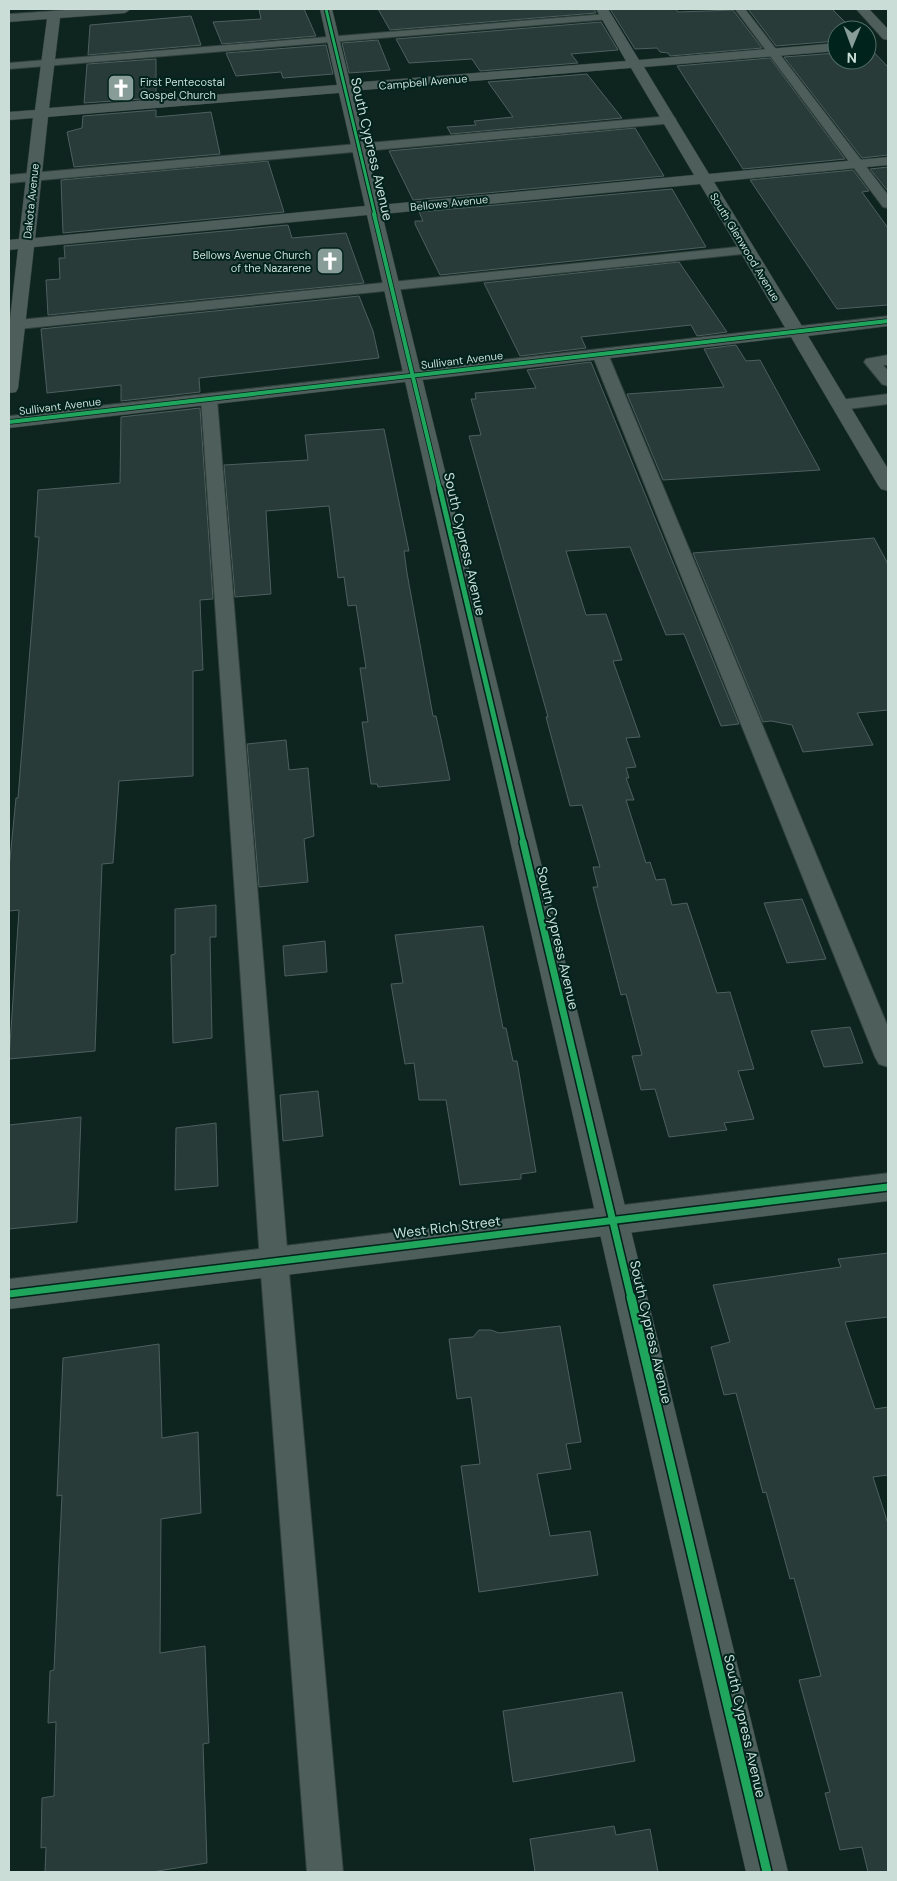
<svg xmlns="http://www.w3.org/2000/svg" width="897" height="1881" viewBox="0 0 897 1881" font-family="'DM Sans',sans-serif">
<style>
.building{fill:#293b39;stroke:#4d5f5e}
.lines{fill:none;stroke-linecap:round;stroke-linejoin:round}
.lane-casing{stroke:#30403b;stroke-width:2}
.street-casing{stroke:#30403b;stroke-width:1}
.secondary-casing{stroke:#30403b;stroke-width:1}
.lane{fill:#4e5e5a;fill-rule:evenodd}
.street{fill:#4e5e5a;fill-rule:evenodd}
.secondary{fill:#4e5e5a;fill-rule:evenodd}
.cycleway-far4-casing{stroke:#00231b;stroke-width:5}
.cycleway-far3-casing{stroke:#00231b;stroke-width:5.5}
.cycleway-far2-casing{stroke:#00231b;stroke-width:8}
.cycleway-far1-casing{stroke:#00231b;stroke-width:10}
.cycleway-casing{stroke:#00231b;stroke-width:12}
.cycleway-far4{stroke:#20a55d;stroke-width:3}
.cycleway-far3{stroke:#20a55d;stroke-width:4}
.cycleway-far2{stroke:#20a55d;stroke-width:5}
.cycleway-far1{stroke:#20a55d;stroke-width:7}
.cycleway{stroke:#20a55d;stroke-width:9}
.labels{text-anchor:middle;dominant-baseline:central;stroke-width:4;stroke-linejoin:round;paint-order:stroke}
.far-poi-label{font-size:11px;fill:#caded7;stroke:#00231b;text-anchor:start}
.far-street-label{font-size:11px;fill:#caded7;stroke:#00231b}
.street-label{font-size:14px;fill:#caded7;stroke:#00231b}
</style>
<rect width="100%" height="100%" fill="#0e241f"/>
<g class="building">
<path d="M 259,9 L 304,9 L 316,36 L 222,44 L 213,22 L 261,19 Z"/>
<path d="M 378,9 L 594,9 L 596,13 L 390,30 Z"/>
<path d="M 610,9 L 676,9 L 678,12 L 733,10 L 762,48 L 670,56 L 668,53 L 660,52 L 657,48 L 635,49 Z"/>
<path d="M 748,9 L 832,9 L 853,30 L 837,30 L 837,41 L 776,46 Z"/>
<path d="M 191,16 L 201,45 L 88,55 L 90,25 Z"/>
<path d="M 601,22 L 618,50 L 571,54 L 578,63 L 480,71 L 472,59 L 409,63 L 396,39 Z"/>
<path d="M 378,40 L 390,70 L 349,73 L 342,43 Z"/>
<path d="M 326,45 L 333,74 L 283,78 L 281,72 L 236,76 L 226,53 Z"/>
<path d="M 867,45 L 888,67 L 888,155 L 862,158 L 784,57 L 837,53 L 837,60 L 867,60 Z"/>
<path d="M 770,58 L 845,159 L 743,169 L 677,66 Z"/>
<path d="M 156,59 L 156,98 L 84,103 L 87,64 Z"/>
<path d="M 587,74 L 622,118 L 451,134 L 447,127 L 476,125 L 474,121 L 513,117 L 488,82 Z"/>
<path d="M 156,110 L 156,117 L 211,112 L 220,154 L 74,167 L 67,132 L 82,128 L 83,116 Z"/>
<path d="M 635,128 L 664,176 L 413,200 L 389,151 Z"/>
<path d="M 268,161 L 284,212 L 63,233 L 61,180 Z"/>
<path d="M 888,167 L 888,190 L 887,190 L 870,169 Z"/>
<path d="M 853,170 L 869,191 L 862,192 L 888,228 L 888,305 L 837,309 L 750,180 Z"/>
<path d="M 672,189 L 706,247 L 440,275 L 415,224 L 415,221 L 423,221 L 419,212 Z"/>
<path d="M 288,225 L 292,238 L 346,233 L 364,283 L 48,315 L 46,280 L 60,279 L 59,258 L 65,258 L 64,246 Z"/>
<path d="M 679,262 L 727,332 L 697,336 L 691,325 L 581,337 L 586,348 L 520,356 L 484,283 Z"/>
<path d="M 359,296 L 373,331 L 379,358 L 199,378 L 200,392 L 121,401 L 121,385 L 47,393 L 41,329 Z"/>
<path d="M 736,345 L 746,361 L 760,360 L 820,470 L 663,480 L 627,394 L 724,387 L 704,349 Z"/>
<path d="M 591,362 L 739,724 L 721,726 L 684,634 L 666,635 L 630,547 L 566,551 L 586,615 L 606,614 L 622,660 L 613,661 L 640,737 L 626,738 L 636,767 L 626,768 L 629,778 L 626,778 L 634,800 L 626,800 L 646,863 L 650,862 L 656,880 L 665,879 L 672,905 L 687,903 L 717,993 L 730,992 L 754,1069 L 738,1071 L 754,1119 L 724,1123 L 727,1130 L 669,1137 L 655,1089 L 641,1090 L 632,1056 L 642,1055 L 626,994 L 621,995 L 593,887 L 598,887 L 593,867 L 600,867 L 582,805 L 570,806 L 546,717 L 548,717 L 469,436 L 481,435 L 471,399 L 476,399 L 475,393 L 536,388 L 527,370 Z"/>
<path d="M 200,408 L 213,599 L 200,600 L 203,670 L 193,671 L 193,776 L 119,781 L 113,863 L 102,864 L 95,1051 L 9,1059 L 19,910 L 9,911 L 9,869 L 16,798 L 18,798 L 39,537 L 35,537 L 38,490 L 120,483 L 121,417 Z"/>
<path d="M 384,429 L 409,551 L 404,551 L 407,573 L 433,716 L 436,716 L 450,780 L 378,787 L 377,784 L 371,784 L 362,722 L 368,722 L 360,668 L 366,668 L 356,605 L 348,606 L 344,577 L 338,578 L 329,506 L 266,511 L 271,594 L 235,597 L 224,465 L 308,460 L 305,435 Z"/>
<path d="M 874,538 L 888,564 L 888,710 L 857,713 L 873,745 L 803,752 L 792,725 L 771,721 L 763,722 L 693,553 Z"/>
<path d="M 286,740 L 289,770 L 308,768 L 314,836 L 304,839 L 308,882 L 259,887 L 247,744 Z"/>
<path d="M 802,899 L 826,959 L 787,963 L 764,903 Z"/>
<path d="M 216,905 L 216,937 L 210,937 L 212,1038 L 173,1043 L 171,955 L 175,954 L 175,909 Z"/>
<path d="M 483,926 L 503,1028 L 506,1028 L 513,1061 L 517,1061 L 536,1172 L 521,1174 L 521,1179 L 460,1185 L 446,1100 L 419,1100 L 414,1063 L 405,1064 L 391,984 L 403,983 L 395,935 Z"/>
<path d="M 325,941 L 327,972 L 285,976 L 283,946 Z"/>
<path d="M 850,1027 L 863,1063 L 824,1067 L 811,1031 Z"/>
<path d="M 318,1091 L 323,1136 L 283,1141 L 280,1095 Z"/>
<path d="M 81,1117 L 77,1222 L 9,1229 L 9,1125 Z"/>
<path d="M 216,1123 L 218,1186 L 175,1190 L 176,1128 Z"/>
<path d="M 888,1253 L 888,1317 L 845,1322 L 875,1409 L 888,1407 L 888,1475 L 873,1477 L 888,1524 L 888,1872 L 868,1872 L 862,1847 L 840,1850 L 825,1793 L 830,1792 L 799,1680 L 821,1676 L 794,1578 L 790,1579 L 766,1492 L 763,1493 L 736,1393 L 724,1395 L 711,1347 L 730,1342 L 713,1285 L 841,1267 L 838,1259 Z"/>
<path d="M 560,1326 L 581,1442 L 566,1444 L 571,1469 L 537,1474 L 550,1536 L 590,1531 L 598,1575 L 479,1592 L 461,1466 L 480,1464 L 471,1397 L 457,1399 L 449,1339 L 473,1337 L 479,1330 L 491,1330 L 499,1333 Z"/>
<path d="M 159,1344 L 162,1438 L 198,1432 L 201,1513 L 161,1519 L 160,1653 L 205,1646 L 209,1743 L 203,1744 L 207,1863 L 152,1872 L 45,1872 L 46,1847 L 41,1848 L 42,1798 L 54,1796 L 56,1722 L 48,1723 L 50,1671 L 54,1670 L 62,1495 L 57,1496 L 63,1358 Z"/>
<path d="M 622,1692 L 635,1761 L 513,1782 L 503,1711 Z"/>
<path d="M 614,1826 L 616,1835 L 650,1829 L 658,1872 L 535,1872 L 530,1839 Z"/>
</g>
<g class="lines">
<g class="lane-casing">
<g id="lane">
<path d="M 735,9 L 745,9 L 888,195 L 888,208 L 883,207 Z"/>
<path d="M 606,14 L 611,17 L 610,19 L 9,69 L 9,63 Z"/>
<path d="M 670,116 L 674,117 L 676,120 L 674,123 L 9,183 L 9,175 Z"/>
<path d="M 747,246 L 752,247 L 754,250 L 752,253 L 9,330 L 9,321 Z"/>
<path d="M 600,349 L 608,354 L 888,1027 L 888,1067 L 879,1064 L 875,1057 L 592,354 Z"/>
<path d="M 888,355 L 888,365 L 883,365 L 888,371 L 888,386 L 882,384 L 864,362 L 866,359 Z"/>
<path d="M 209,394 L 217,399 L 288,1261 L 343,1872 L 307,1872 L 260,1261 L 201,399 Z"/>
<path d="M 888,394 L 888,404 L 840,410 L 832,405 L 840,400 Z"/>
</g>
</g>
<g class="street-casing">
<g id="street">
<path d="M 80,9 L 131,9 L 125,13 L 60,18 L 49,108 L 337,85 L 320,9 L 332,9 L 350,83 L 626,61 L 596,9 L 608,9 L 639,60 L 837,43 L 837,51 L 644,67 L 709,174 L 888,157 L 888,165 L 714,182 L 805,331 L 802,335 L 790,335 L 787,331 L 700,184 L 382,214 L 788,1872 L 746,1872 L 367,215 L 34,247 L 18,388 L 16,392 L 9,393 L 9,328 L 18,249 L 9,250 L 9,240 L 19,239 L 33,118 L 9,120 L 9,112 L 35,110 L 47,19 L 9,22 L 9,14 ZM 631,68 L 694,175 L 380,205 L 352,91 ZM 339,93 L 365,206 L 35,238 L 48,117 Z"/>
<path d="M 856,9 L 869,9 L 888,29 L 888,40 L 883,39 Z"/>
</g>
</g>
<g class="secondary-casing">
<g id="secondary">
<path d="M 888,316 L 888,326 L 808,336 L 888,469 L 888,491 L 881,489 L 878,485 L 791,337 L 9,428 L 9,416 Z"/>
<path d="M 888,1173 L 888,1201 L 9,1309 L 9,1279 Z"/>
</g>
</g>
<use href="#lane" class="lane"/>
<use href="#street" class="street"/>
<use href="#secondary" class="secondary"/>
<g class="cycleway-far4-casing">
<path id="cycleway-far4" d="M 326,9 L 375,215"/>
</g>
<g class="cycleway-far3-casing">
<g id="cycleway-far3">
<path d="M 374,214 L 440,490"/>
<path d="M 9,422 L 888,321"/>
</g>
</g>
<g class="cycleway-far2-casing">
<path id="cycleway-far2" d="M 440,489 L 524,844"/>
</g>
<g class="cycleway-far1-casing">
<g id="cycleway-far1">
<path d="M 523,842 L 631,1298"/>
<path d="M 9,1294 L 888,1187"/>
</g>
</g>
<g class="cycleway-casing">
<path id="cycleway" d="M 631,1297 L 767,1872"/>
</g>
<use href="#cycleway-far4" class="cycleway-far4"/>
<use href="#cycleway-far3" class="cycleway-far3"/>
<use href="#cycleway-far2" class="cycleway-far2"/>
<use href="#cycleway-far1" class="cycleway-far1"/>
<use href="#cycleway" class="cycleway"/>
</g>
<defs>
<g id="church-square" transform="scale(1.4375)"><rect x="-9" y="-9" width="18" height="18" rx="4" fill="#889d97" stroke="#00231b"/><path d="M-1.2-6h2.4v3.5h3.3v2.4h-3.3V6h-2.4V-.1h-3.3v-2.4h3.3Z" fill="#fff"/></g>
</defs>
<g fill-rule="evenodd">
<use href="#church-square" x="121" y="88"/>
<use href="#church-square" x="330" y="261"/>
</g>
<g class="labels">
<g class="far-poi-label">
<text x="140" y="82">First Pentecostal<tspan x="140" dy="13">Gospel Church</tspan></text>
<text x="311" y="255" text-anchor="end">Bellows Avenue Church<tspan x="311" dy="13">of the Nazarene</tspan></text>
</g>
<g class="far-street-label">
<text transform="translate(423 82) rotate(-5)">Campbell Avenue</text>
<text transform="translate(31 201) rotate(-84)">Dakota Avenue</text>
<text transform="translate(449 203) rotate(-6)">Bellows Avenue</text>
<text transform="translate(745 247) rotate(59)">South Glenwood Avenue</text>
<text transform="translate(462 360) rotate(-7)">Sullivant Avenue</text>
<text transform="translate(60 406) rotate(-7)">Sullivant Avenue</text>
</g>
<g class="street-label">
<text transform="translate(372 149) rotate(77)">South Cypress Avenue</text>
<text transform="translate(465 544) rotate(77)">South Cypress Avenue</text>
<text transform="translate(558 938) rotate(77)">South Cypress Avenue</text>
<text transform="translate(447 1227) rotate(-7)">West Rich Street</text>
<text transform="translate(651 1332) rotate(77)">South Cypress Avenue</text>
<text transform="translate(745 1726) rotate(77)">South Cypress Avenue</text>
</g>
</g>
<rect width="897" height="1881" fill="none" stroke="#caded7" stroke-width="20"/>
<g transform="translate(852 45) rotate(181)"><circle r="24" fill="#00231b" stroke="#516e66"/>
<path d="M0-4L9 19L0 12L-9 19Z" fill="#889d97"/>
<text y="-8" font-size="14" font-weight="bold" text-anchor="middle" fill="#caded7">N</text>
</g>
</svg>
